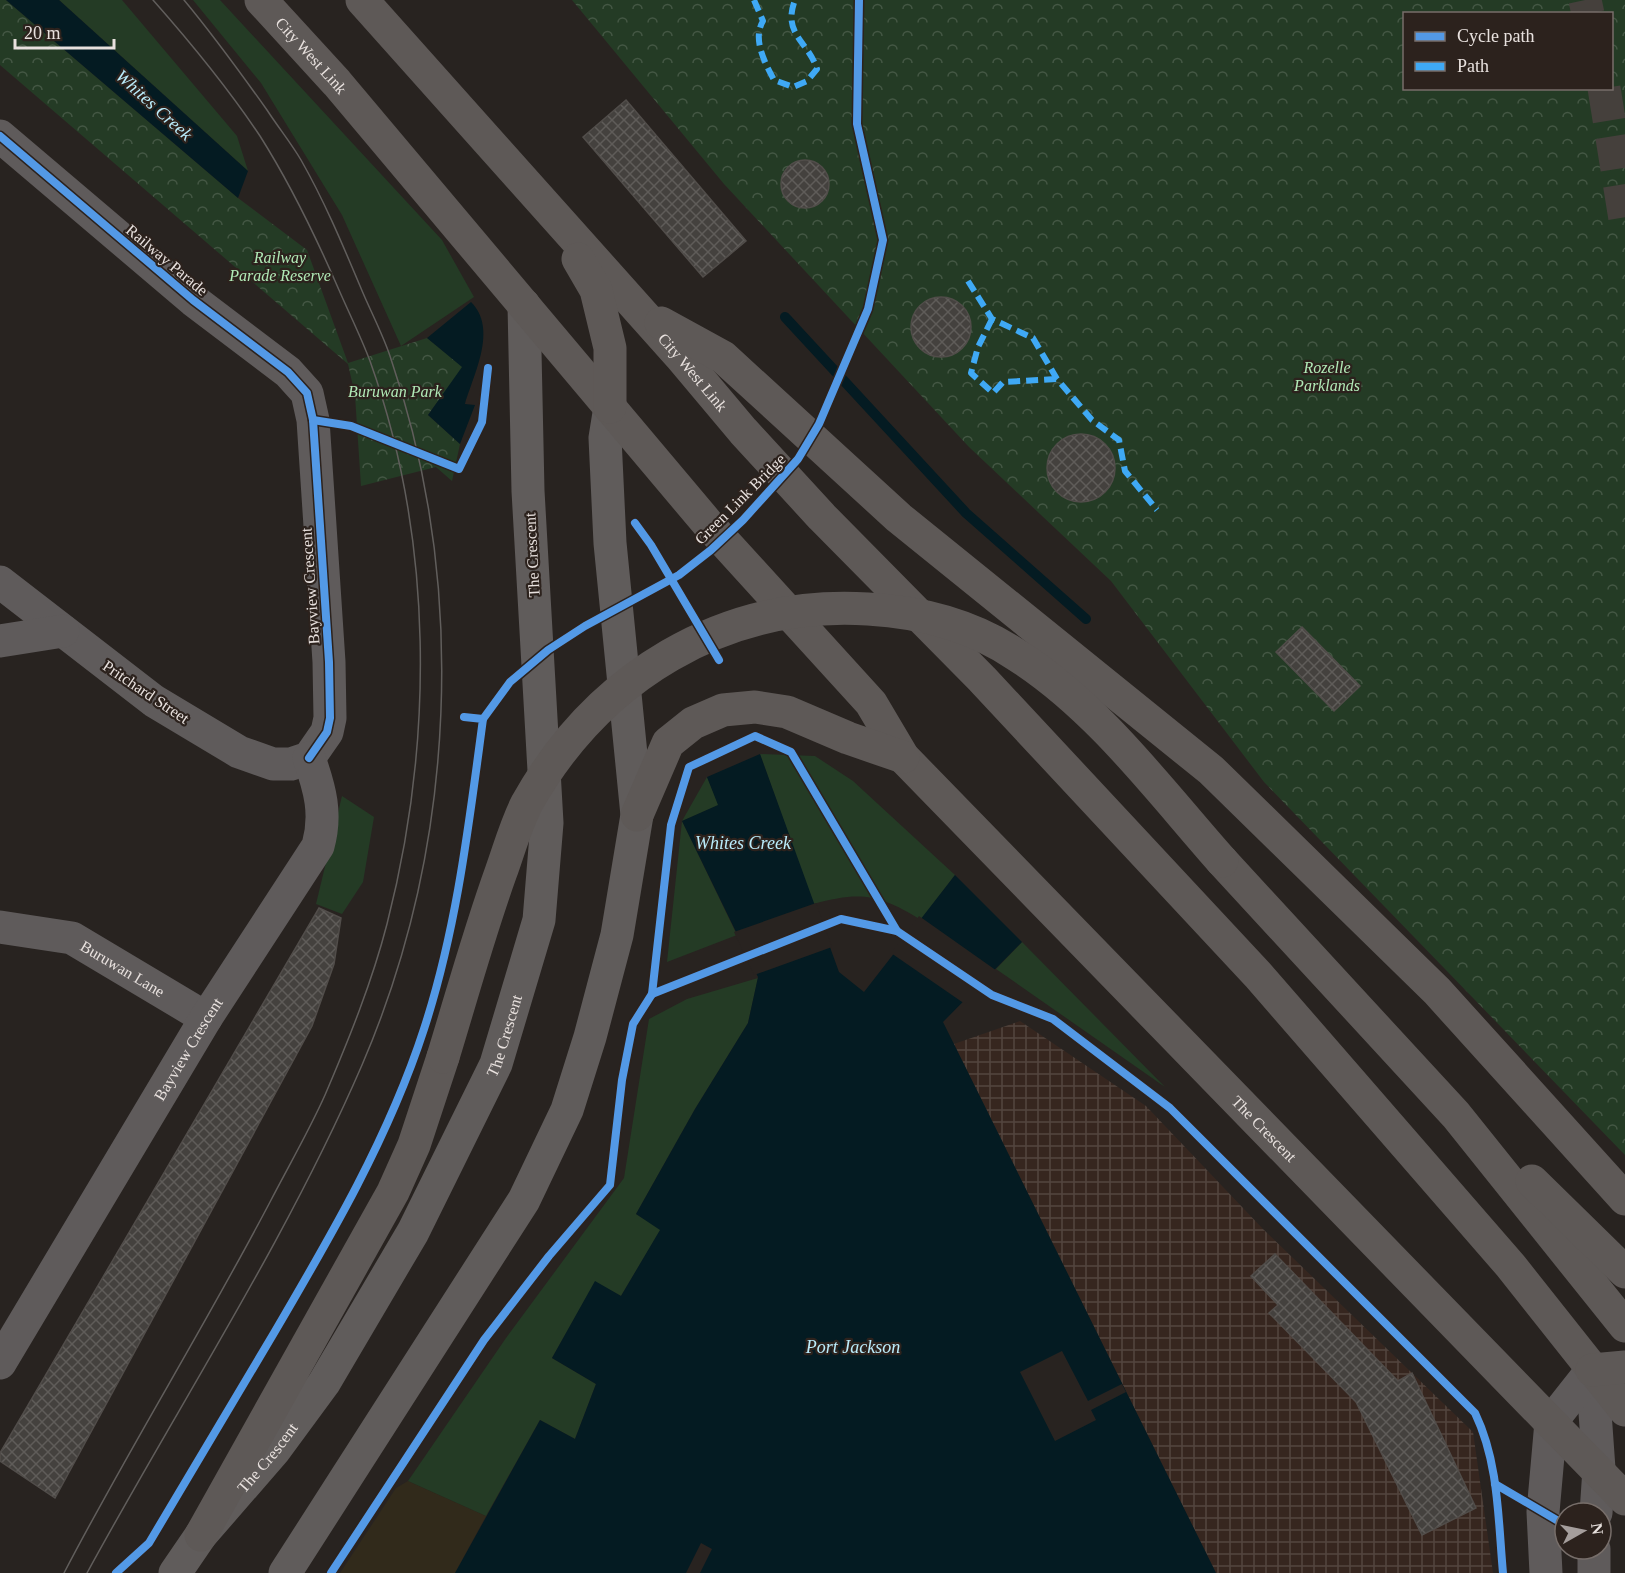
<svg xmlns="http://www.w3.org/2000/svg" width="1625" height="1573" viewBox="0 0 1625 1573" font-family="'Times New Roman',serif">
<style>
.commercial{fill:#312a1b}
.industrial{fill:url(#industrial-grid)}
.green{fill:#243b25}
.park{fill:url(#park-crowns);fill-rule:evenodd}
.water{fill:#041b22}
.pier{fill:#282320}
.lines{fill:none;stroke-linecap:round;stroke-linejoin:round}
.stream{stroke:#041b22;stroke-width:10}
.building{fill:url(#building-cross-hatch);stroke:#514d4a;stroke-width:1.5}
.highway-tunnel{stroke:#45403c;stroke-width:33;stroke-dasharray:33 16;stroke-linecap:butt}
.minor{stroke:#5f5b5b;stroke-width:33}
.major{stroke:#605c5b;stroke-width:33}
.highway{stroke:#5e5957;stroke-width:33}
.tram{stroke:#615e5c;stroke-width:1.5}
.highway-bridge{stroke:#5e5957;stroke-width:33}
.quiet{stroke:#3fa9f5;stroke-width:6;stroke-dasharray:12 6;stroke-linecap:butt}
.cycleway-casing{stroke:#2c221d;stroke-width:11}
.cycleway{stroke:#5399e6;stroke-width:8}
.labels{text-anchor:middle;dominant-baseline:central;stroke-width:4.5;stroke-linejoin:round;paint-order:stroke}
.street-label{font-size:16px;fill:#e8e1de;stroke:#2c221d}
.park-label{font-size:16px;font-style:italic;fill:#b1eab7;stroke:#2c221d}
.water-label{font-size:18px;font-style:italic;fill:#baecfb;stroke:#2c221d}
</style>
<defs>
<pattern id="industrial-grid" width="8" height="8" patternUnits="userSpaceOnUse" patternTransform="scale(1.5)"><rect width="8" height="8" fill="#36261f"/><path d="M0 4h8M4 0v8" fill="none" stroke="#53453f"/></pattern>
<pattern id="park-crowns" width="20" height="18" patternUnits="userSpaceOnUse" patternTransform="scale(1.5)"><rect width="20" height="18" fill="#243b25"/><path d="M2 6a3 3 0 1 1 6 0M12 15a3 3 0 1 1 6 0" fill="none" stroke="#445744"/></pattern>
<pattern id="building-cross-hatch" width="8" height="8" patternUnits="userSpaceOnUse" patternTransform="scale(1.5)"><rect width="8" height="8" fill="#44413e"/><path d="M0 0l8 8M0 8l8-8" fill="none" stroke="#5f5c59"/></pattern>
</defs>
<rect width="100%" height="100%" fill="#282320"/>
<path class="commercial" d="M 408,1481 L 486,1516 L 455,1573 L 340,1573 L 396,1488 Z"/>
<path class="industrial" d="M 1020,1021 L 1146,1106 L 1263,1229 L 1473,1432 L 1493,1573 L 1216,1573 L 954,1044 Z"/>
<g class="green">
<path d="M 59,0 L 122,0 L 237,136 L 248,171 Z"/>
<path d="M 193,0 L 220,0 L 442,240 L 474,297 L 401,346 L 342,215 L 261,83 Z"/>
<path d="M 760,754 L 815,756 L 853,781 L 955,875 L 921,920 C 879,894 861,891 813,904 Z"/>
<path d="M 707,777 L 719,805 L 682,821 L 737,935 L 667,962 L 682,821 Z"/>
<path d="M 342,796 L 374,817 L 363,882 L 342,914 L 316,904 Z"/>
<path d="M 1022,942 L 1165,1087 L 996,969 Z"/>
<path d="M 758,978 L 748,1023 L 695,1109 L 636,1214 L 661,1229 L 621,1296 L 595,1282 L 552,1358 L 596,1384 L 575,1439 L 540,1420 L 486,1516 L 408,1481 L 506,1338 L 624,1178 L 649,1019 L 687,999 Z"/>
</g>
<g class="park">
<path d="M 0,0 L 6,0 L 238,198 L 307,250 L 348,363 L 427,338 L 463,367 L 428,415 L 460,444 L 452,481 L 436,467 L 361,486 L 355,395 L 348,364 L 0,65 Z"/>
<path d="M 572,0 L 1625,0 L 1625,1155 L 1264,782 L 1111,581 L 969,447 L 724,184 ZM 1404,14 L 1612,14 L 1612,88 L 1404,88 Z"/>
</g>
<g class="water">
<path d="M 6,0 L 59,0 L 248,171 L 238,198 Z"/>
<path d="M 471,302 C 498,329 474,373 465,404 L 475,405 L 460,444 L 428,415 L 462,367 L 427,338 Z"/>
<path d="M 760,754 L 839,972 L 864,992 L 955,875 L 1022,942 L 943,1022 L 1216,1573 L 455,1573 L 540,1420 L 575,1439 L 596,1384 L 552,1358 L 595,1281 L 621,1296 L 660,1230 L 636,1214 L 695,1109 L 748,1023 L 758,977 L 682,821 L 718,805 L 707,777 Z"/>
</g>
<g class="pier">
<path d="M 816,903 L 832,947 L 754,975 L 734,932 Z"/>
<path d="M 919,916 L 997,971 L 965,1004 L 891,953 Z"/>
<path d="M 1062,1351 L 1088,1401 L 1122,1384 L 1126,1392 L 1091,1410 L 1096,1420 L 1055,1441 L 1020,1372 Z"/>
<path d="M 701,1543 L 712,1549 L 700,1573 L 686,1573 Z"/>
</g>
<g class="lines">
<path class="stream" d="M 785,317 L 966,513 L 1086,619"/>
</g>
<g class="building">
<path d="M 626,100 L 746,241 L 703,277 L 583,137 Z"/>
<circle cx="805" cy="184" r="24"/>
<circle cx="941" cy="327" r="30"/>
<circle cx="1081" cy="468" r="34"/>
<path d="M 1302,627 L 1360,686 L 1334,711 L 1276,652 Z"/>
<path d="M 319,908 L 341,918 L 334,964 L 312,1026 L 55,1498 L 0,1461 L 0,1453 Z"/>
<path d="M 1275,1254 L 1398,1381 L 1412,1373 L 1476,1508 L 1422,1535 L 1356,1402 L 1269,1313 L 1278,1305 L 1251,1276 Z"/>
</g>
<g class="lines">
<g class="highway-tunnel">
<path d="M 1585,0 L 1588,14"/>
<path d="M 1604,88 L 1625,219"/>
</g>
<g class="minor">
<path d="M 0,136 L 193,300 L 288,372 L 307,393 L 313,420 L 329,662 L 330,718 L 327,732 L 309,758 L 291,764 L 273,764 L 239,752 L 154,701 L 0,582"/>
<path d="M 0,641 L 63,631"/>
<path id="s1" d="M 0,927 L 72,938 L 206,1018"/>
<path id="s2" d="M 0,1363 L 206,1018 L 318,846 C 327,814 320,789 309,758"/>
<path d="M 1592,1370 L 1599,1469 L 1596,1513"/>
<path d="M 1546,1573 L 1543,1512 L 1551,1422 L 1592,1370"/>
<path d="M 1594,1573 L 1594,1549"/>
</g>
<g class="major">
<path id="s3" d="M 175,1573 L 201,1535 L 274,1451 L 324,1383 L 413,1232 L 496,1064 L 539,920 L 547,823 L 528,491 L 524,305"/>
<path d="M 285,1573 L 524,1200 L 567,1110 L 590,1037 L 617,935 L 637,815 L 610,543 L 605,438 L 610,407"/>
</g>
<g class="highway">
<path id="s4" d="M 261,0 L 337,83 L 708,524 L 871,703 L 903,757 L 1625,1499"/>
<path id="s5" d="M 362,0 L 680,356 L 743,431 L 822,517 L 982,679 L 1258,975 L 1510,1265 L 1625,1410"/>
<path d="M 578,259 L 596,290 L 610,348 L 610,407"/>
<path d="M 661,323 L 723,357 L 899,518 L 1211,770 L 1437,991 L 1625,1199"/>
<path d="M 637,815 L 668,743 L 693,723 L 723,710 L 755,707 L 787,712 L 848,738 L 903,757"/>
<path d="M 1222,861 L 1456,1115 L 1625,1326"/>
<path d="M 1532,1181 L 1625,1272"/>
<path d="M 1592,1370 L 1625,1367"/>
<path d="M 201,1535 L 393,1192 L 414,1145 L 443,1057"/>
</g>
<g class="tram">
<path d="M 64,1573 C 129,1448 204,1328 270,1202 C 288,1167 309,1131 325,1095 C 349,1039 372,982 387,924 C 434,741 434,540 370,361 C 361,337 349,313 339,290 C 316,237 291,185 260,136 C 228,88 191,43 153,0"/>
<path d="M 87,1573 C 179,1404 285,1243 362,1065 C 457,844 468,584 390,356 C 383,335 372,314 363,293 C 344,248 325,202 301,160 C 291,143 278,127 267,110 C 240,72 214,36 184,0"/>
</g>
<path class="highway-bridge" d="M 443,1057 C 462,995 479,933 501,872 C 509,850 516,824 527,803 C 598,677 723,600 868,609 C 921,612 974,626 1018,656 C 1099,708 1159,790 1222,861"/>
<g class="quiet">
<path d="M 754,0 L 763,21 C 752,39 765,63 774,80 L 793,87 L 807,81 L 817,69 C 808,41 782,34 795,0"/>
<path d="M 968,281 L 992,319 L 1033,338 L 1057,379 L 1092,420 L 1119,440 L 1125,471 L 1157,510"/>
<path d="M 992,319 L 978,347 L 971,373 L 993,393 L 1003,382 L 1057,379"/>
</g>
<g class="cycleway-casing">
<g id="cycleway">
<path d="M 0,136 L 193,300 L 288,372 L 307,393 L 313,420 L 329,662 L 330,718 L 327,732 L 309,758"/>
<path d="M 313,420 L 351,426 L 459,469 L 482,422 L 488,368"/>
<path d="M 635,523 L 651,545 L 719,660"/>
<path d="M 483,719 L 510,682 L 548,650 L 585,626 L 679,575 L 711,550 L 743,520 L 798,459 L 819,424 L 868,309 L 883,240 L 857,124 L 859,0"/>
<path d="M 652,994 L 671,825 L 689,767 L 755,736 L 791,752 L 897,931"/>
<path d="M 1495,1484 L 1565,1525"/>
<path d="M 116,1573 L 149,1543 C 191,1473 232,1403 274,1333 C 331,1236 389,1137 424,1029 C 457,928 469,823 483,719 L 464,717"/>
<path d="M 331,1573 L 484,1340 L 549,1256 L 610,1185 L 622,1080 L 633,1024 L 652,994 L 841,919 L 897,931 L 992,995 L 1053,1019 L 1170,1108 L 1475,1413 C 1499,1463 1498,1519 1503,1573"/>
</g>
</g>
<use href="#cycleway" class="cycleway"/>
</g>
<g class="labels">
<g class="street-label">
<text stroke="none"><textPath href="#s4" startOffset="75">City West Link</textPath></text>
<text transform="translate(167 260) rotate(40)">Railway Parade</text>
<text stroke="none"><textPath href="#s5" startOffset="498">City West Link</textPath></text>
<text transform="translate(740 499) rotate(-45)">Green Link Bridge</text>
<text transform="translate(532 555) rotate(-93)">The Crescent</text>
<text transform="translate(310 586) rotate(-94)">Bayview Crescent</text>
<text transform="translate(146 692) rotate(34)">Pritchard Street</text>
<text stroke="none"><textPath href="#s1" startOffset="132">Buruwan Lane</textPath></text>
<text stroke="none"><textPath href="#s3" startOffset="634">The Crescent</textPath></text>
<text stroke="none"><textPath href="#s2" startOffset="366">Bayview Crescent</textPath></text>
<text stroke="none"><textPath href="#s4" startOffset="1512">The Crescent</textPath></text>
<text stroke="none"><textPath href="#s3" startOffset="148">The Crescent</textPath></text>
</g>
<g class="park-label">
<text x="280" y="257">Railway<tspan x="280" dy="18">Parade Reserve</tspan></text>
<text x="1327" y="367">Rozelle<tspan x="1327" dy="18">Parklands</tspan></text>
<text x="395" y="391">Buruwan Park</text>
</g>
<g class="water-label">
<text transform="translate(154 105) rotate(42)">Whites Creek</text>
<text x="743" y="843">Whites Creek</text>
<text x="853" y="1347">Port Jackson</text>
</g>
</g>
<rect x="1403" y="12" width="210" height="78" fill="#2c221d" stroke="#776e6a" stroke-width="1.5"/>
<rect x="1415" y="32" width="30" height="9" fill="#5399e6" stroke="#776e6a" stroke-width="1.5"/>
<text x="1457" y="42" font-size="18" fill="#e8e1de">Cycle path</text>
<rect x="1415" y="62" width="30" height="9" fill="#3fa9f5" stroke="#776e6a" stroke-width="1.5"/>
<text x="1457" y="72" font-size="18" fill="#e8e1de">Path</text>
<g transform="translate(1583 1531) rotate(81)"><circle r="28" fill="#2c221d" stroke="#776e6a" stroke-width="1.5"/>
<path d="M0-4.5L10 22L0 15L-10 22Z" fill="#a59e9c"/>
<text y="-9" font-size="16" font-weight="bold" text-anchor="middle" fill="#e8e1de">N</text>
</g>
<path d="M15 39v9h99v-9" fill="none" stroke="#e8e1de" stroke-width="3"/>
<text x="24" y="39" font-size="18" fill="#e8e1de" stroke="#2c221d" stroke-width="4.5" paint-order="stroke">20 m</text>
</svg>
